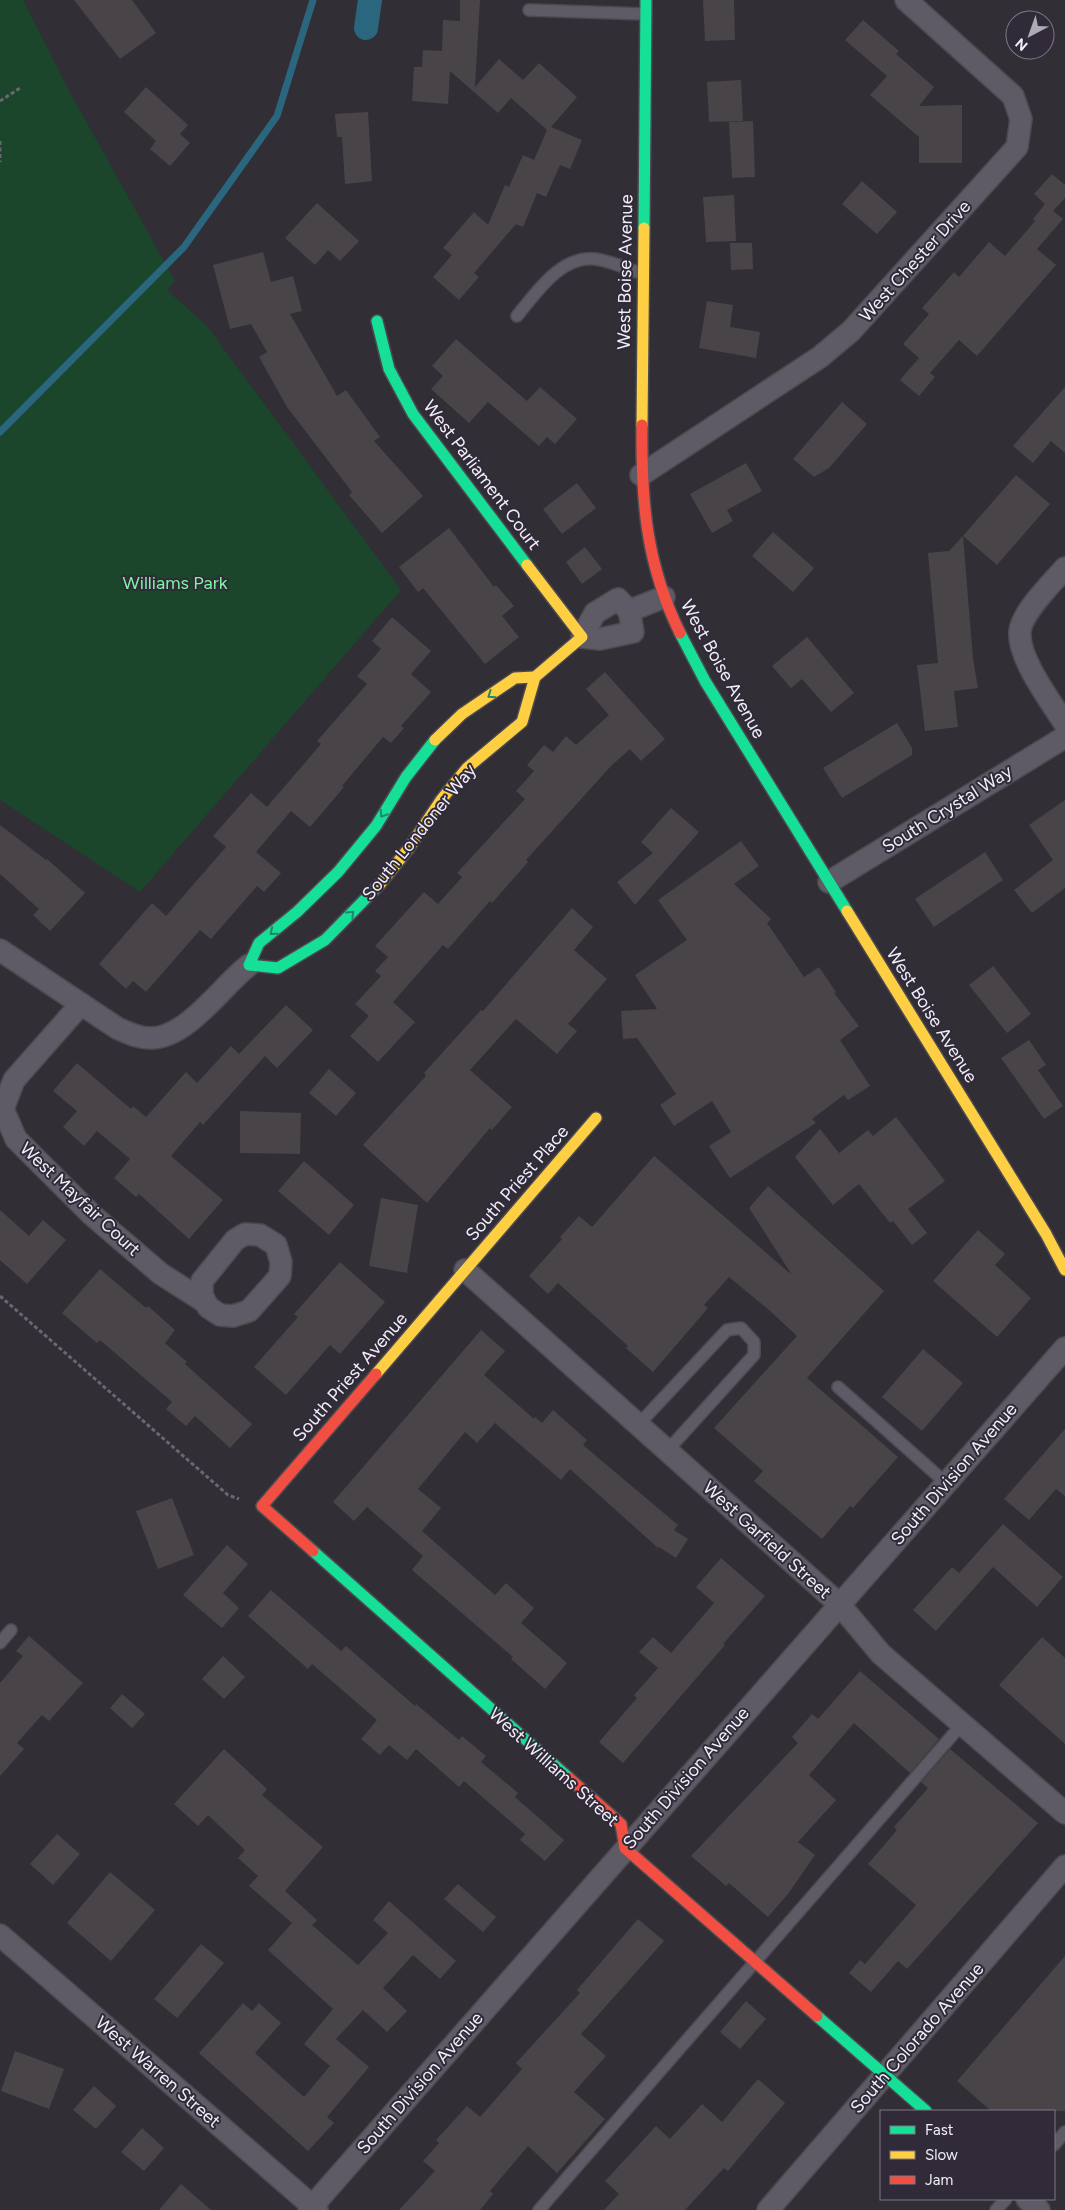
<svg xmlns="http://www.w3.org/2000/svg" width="1065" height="2210" viewBox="0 0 1065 2210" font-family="Figtree,sans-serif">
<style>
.green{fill:#1b462b}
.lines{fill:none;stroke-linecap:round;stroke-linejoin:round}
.stream{stroke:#2a677f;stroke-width:7}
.canal{stroke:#2a677f;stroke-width:24}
.building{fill:#494448}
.lane-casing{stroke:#4c4a50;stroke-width:14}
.street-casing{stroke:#4c4a50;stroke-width:24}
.fast-casing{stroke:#4c4a50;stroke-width:14}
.slow-casing{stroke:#4c4a50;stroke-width:14}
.jam-casing{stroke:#4c4a50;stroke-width:14}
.path{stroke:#696770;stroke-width:3;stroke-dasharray:4 2.5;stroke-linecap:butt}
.lane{stroke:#5e5b66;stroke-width:11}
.street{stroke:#5e5b66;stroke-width:21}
.fast{stroke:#16e098;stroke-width:11}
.slow{stroke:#ffcf43;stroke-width:11}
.jam{stroke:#f24e42;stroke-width:11}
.oneway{stroke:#238568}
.labels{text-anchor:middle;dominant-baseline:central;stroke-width:4;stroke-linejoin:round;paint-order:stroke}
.street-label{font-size:18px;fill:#f2eef8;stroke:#302a39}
.park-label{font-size:18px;fill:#7df6a3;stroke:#302a39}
</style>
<rect width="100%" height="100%" fill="#312e36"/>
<path class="green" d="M 0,0 L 23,0 L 67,87 L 175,281 L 167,290 L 207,326 L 401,590 L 140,892 L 0,800 Z"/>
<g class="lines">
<path class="stream" d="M 0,432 L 184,247 L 277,116 L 313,0"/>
<path class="canal" d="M 366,28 L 370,0"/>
</g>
<g class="building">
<path d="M 74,0 L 132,0 L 156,33 L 120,59 Z"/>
<path d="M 460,0 L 480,0 L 475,87 L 499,59 L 523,80 L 539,63 L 577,97 L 551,127 L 582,140 L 570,169 L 560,165 L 546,197 L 537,193 L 523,227 L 516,224 L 474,273 L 479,277 L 459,300 L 433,277 L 452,255 L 443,248 L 474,212 L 488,225 L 505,185 L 509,187 L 523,155 L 534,160 L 547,130 L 511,98 L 498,113 L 450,71 L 448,104 L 412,101 L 414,67 L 422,67 L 423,50 L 442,51 L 443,20 L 460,21 Z"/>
<path d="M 703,0 L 734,0 L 735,40 L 705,41 Z"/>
<path d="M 863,20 L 899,51 L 896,54 L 934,87 L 919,106 L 962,105 L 962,163 L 919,163 L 919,137 L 870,95 L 887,76 L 845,40 Z"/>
<path d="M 741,80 L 743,121 L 709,122 L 707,82 Z"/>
<path d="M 146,87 L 188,125 L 180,134 L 190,143 L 170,166 L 150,149 L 156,141 L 124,112 Z"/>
<path d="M 368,112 L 372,181 L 345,184 L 342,137 L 337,137 L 335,114 Z"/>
<path d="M 753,121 L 755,177 L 732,178 L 729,122 Z"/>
<path d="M 1052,174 L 1065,185 L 1065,198 L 1053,211 L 1063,219 L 1037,249 L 1056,265 L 977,356 L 959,340 L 930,373 L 935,377 L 919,396 L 900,380 L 919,358 L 903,344 L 929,314 L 922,308 L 954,272 L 959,277 L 989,242 L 1005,256 L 1035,221 L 1033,219 L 1045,204 L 1034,194 Z"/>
<path d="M 862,181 L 897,212 L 877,234 L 842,204 Z"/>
<path d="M 734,195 L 736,241 L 706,242 L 703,197 Z"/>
<path d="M 317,203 L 359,241 L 340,261 L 328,250 L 315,265 L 285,238 Z"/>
<path d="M 730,243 L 752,243 L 753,269 L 731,270 Z"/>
<path d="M 263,252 L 271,282 L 293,276 L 302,311 L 290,314 L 337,396 L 346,390 L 380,437 L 374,441 L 423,496 L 382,533 L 349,495 L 352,492 L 287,407 L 259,357 L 267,352 L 251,324 L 230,329 L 213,265 Z"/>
<path d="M 707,301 L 733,305 L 730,327 L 760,332 L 756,358 L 699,348 Z"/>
<path d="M 456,339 L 527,401 L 540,387 L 577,419 L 555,444 L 547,437 L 539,446 L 488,402 L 469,423 L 431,389 L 443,376 L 432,366 Z"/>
<path d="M 1065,387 L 1065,453 L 1051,441 L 1033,463 L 1013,446 Z"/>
<path d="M 842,402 L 867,424 L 829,468 L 814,477 L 793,459 Z"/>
<path d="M 746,463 L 762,491 L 727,510 L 733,521 L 712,533 L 690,494 Z"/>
<path d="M 1016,475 L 1050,504 L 997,565 L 963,536 Z"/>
<path d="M 577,483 L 596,508 L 562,534 L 543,509 Z"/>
<path d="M 449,528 L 494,587 L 496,585 L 514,606 L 502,616 L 519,637 L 485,664 L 423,588 L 418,592 L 399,567 Z"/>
<path d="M 773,532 L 814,568 L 793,592 L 752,556 Z"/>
<path d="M 963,536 L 973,659 L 978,688 L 954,691 L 958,727 L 925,731 L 917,665 L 938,663 L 928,553 L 949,551 Z"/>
<path d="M 585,547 L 602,569 L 582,584 L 566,562 Z"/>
<path d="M 392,617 L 431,651 L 411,674 L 431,692 L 401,726 L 404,728 L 391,743 L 383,737 L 342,786 L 344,787 L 310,827 L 291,811 L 256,852 L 281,873 L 264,892 L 257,886 L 211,939 L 200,930 L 146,992 L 133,981 L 126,989 L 99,964 L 152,903 L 166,916 L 226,847 L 213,836 L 251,793 L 267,807 L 321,744 L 317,741 L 367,684 L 357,676 L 381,649 L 372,641 Z"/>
<path d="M 807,637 L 854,693 L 831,712 L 802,679 L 791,688 L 772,666 Z"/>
<path d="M 605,672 L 665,739 L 641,761 L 630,749 L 611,766 L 526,860 L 528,862 L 492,903 L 490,901 L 448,949 L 443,945 L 393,1002 L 415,1022 L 378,1062 L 350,1036 L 369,1016 L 355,1004 L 381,976 L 375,971 L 388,957 L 375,946 L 424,892 L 438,904 L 462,877 L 457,873 L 525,799 L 516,791 L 534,771 L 527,765 L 544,745 L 553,752 L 566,736 L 576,745 L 609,715 L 586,689 Z"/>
<path d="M 897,723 L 912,748 L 912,755 L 842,798 L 823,768 Z"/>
<path d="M 1065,800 L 1065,888 L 1032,913 L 1014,890 L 1053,860 L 1029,825 Z"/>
<path d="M 671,808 L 699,832 L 635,905 L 617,882 L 653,853 L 641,842 Z"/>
<path d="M 0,825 L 46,860 L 47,859 L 85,893 L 50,931 L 33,915 L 39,909 L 0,874 Z"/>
<path d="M 741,841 L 759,866 L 734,884 L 771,919 L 767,923 L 804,977 L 819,967 L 836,992 L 834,993 L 859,1026 L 840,1040 L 870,1086 L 848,1100 L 844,1095 L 812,1119 L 816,1123 L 730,1178 L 709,1146 L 731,1132 L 712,1101 L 674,1126 L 660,1105 L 676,1094 L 637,1038 L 623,1039 L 621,1011 L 657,1009 L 635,975 L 687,940 L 658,900 Z"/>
<path d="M 985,852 L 1003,880 L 934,927 L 915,899 Z"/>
<path d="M 572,908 L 593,927 L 574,950 L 607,979 L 568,1024 L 577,1031 L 557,1054 L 516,1019 L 470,1070 L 512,1107 L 492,1130 L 490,1128 L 427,1203 L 363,1145 L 426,1076 L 424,1073 L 481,1010 L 483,1011 Z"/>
<path d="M 993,966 L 1031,1014 L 1007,1033 L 969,985 Z"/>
<path d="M 286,1005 L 313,1030 L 277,1068 L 265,1056 L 203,1125 L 200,1122 L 171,1156 L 223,1200 L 189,1239 L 139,1194 L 136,1197 L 114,1178 L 130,1159 L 97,1131 L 84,1146 L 63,1127 L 77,1111 L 53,1091 L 77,1063 L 131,1109 L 133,1106 L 146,1117 L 186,1072 L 197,1083 L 231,1046 L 239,1054 Z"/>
<path d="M 1029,1040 L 1046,1065 L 1038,1070 L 1063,1106 L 1044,1119 L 1001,1058 Z"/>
<path d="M 329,1069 L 356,1093 L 336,1116 L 309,1093 Z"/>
<path d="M 240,1111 L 301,1113 L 300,1154 L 240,1153 Z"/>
<path d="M 896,1117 L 945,1181 L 908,1209 L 927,1233 L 912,1245 L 893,1221 L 890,1223 L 859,1184 L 833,1205 L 795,1157 L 820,1129 L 839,1153 L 868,1130 L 873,1136 Z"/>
<path d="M 654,1156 L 792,1275 L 749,1208 L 768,1186 L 884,1291 L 807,1378 L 898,1457 L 853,1508 L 850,1506 L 822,1539 L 754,1481 L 763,1471 L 714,1428 L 797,1336 L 769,1310 L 729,1277 L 704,1305 L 708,1308 L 653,1372 L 626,1348 L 628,1346 L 558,1283 L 548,1294 L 529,1276 L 562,1239 L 560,1237 L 579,1216 L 592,1227 Z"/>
<path d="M 304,1161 L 354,1205 L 329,1235 L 278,1191 Z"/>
<path d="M 381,1198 L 418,1205 L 407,1273 L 369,1266 Z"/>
<path d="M 0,1210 L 29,1236 L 43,1220 L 66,1240 L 27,1284 L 0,1260 Z"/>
<path d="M 978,1230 L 1005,1254 L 995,1265 L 1031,1298 L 997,1337 L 933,1281 Z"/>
<path d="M 340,1262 L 385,1302 L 340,1354 L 330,1345 L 286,1395 L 254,1367 L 298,1317 L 294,1314 Z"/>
<path d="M 100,1269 L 146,1308 L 148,1306 L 175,1330 L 165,1343 L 187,1362 L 185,1364 L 252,1424 L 230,1448 L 195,1416 L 186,1426 L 166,1409 L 172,1402 L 100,1340 L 97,1343 L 62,1313 Z"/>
<path d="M 481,1330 L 505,1351 L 484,1375 L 534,1419 L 535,1417 L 542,1423 L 553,1410 L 587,1440 L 583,1445 L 678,1525 L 674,1530 L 688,1539 L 676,1558 L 659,1547 L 658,1548 L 570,1469 L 561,1480 L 495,1423 L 477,1443 L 465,1432 L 418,1489 L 441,1508 L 422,1531 L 495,1595 L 506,1583 L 534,1608 L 521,1623 L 567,1663 L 545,1689 L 511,1659 L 513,1657 L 412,1570 L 423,1556 L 367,1507 L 354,1521 L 333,1502 Z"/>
<path d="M 923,1349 L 963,1383 L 922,1431 L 882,1397 Z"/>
<path d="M 1065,1429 L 1065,1496 L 1056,1489 L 1029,1520 L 1004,1499 Z"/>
<path d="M 172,1498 L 194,1555 L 158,1569 L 136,1511 Z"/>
<path d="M 1003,1524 L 1063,1577 L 1037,1607 L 993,1567 L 936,1631 L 913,1610 L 952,1567 L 959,1573 Z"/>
<path d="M 227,1545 L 248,1564 L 223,1593 L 239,1608 L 222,1628 L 183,1595 Z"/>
<path d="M 721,1558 L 765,1596 L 723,1644 L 725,1645 L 623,1763 L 599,1742 L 637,1698 L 634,1695 L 658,1668 L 639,1652 L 653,1637 L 671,1653 L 714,1603 L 696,1587 Z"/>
<path d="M 271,1590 L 341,1651 L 346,1646 L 415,1706 L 416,1704 L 459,1740 L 462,1736 L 486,1756 L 481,1762 L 518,1793 L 515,1797 L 564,1840 L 545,1861 L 520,1840 L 525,1834 L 464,1781 L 459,1787 L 416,1749 L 407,1760 L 389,1745 L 380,1755 L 361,1739 L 377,1720 L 312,1664 L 308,1669 L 248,1616 Z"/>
<path d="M 29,1636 L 83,1683 L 49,1721 L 42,1715 L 17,1743 L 24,1749 L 0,1776 L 0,1683 L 23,1656 L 16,1651 Z"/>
<path d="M 1042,1637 L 1065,1658 L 1065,1744 L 999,1685 Z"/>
<path d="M 223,1656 L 245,1677 L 224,1699 L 202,1679 Z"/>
<path d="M 860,1671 L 939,1739 L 910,1773 L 854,1723 L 809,1775 L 836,1800 L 798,1842 L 815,1855 L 788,1894 L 768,1917 L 729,1883 L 726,1886 L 691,1856 L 798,1743 L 792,1737 L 812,1714 L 818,1719 Z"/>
<path d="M 122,1694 L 145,1714 L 132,1728 L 110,1708 Z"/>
<path d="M 224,1749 L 267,1789 L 262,1795 L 323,1847 L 285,1891 L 317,1920 L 312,1925 L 358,1965 L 388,1933 L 373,1920 L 389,1901 L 456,1961 L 440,1979 L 413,1955 L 383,1988 L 407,2011 L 387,2032 L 363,2010 L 336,2039 L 369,2067 L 327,2117 L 334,2123 L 308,2151 L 199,2053 L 243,2003 L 252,2011 L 259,2003 L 281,2023 L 255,2053 L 304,2097 L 330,2066 L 304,2044 L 333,2009 L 268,1950 L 292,1923 L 249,1886 L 258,1876 L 238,1858 L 245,1850 L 208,1815 L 198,1826 L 174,1804 Z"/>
<path d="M 950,1749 L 1038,1823 L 907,1969 L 898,1961 L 871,1992 L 849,1973 L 860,1960 L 865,1964 L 916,1905 L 868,1864 L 897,1830 L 894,1827 L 928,1788 L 921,1782 Z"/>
<path d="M 57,1834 L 80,1854 L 53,1885 L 30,1864 Z"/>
<path d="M 110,1872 L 155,1910 L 111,1961 L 67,1923 Z"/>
<path d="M 458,1884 L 496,1917 L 483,1932 L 444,1899 Z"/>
<path d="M 638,1919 L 664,1941 L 581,2034 L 606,2056 L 574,2092 L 605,2119 L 557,2173 L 528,2146 L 490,2191 L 493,2194 L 480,2210 L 399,2210 L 435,2171 L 423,2161 L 439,2143 L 436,2140 L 467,2106 L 480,2117 L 522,2069 L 516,2063 L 580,1993 L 577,1990 Z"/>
<path d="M 201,1944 L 224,1963 L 177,2018 L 154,1999 Z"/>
<path d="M 1065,1956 L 1065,2111 L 991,2111 L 957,2081 Z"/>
<path d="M 746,2001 L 766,2019 L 740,2049 L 720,2032 Z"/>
<path d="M 15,2051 L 64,2069 L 49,2109 L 1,2091 Z"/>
<path d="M 758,2079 L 785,2103 L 728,2171 L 724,2168 L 685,2210 L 604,2210 L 619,2194 L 605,2181 L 656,2126 L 670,2139 L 702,2104 L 722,2122 Z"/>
<path d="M 94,2086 L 116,2106 L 96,2129 L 73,2110 Z"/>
<path d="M 142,2128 L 164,2148 L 144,2171 L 121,2152 Z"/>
<path d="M 181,2184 L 211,2210 L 159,2210 Z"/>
</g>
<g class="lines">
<g class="lane-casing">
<g id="lane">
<path d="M 529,10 L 646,14"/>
<path d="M 517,316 C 536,293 561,255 595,259 C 611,261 628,269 643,274"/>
<path d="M 838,1387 L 946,1483"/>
<path d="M 638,1425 L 727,1330 L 741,1328 L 754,1342 L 754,1355 L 667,1451"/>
<path d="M 0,1643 L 11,1630"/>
<path d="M 1054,2145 L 1065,2132"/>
<path d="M 539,2210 L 963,1723"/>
<path d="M 996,2210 L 1006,2199"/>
</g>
</g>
<g class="street-casing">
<g id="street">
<path d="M 641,475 L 820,357 L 851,331 L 1017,147 L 1021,119 L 1013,96 L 906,0"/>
<path d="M 1065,568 C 1052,583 1022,612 1020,631 C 1017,657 1051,702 1065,724"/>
<path d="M 618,599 L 629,611 L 633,632 L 600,639 L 582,637 L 595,613 Z"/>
<path d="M 629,611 L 664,597"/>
<path d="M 829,882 L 1065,737"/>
<path d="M 0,950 L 117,1028 C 128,1033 138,1038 151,1038 C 187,1038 222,986 249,965"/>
<path d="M 81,1004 L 14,1080 L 3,1109 L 16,1139 L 92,1215 L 161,1274 L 205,1302"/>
<path d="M 245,1234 L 260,1235 L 276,1245 L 281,1262 L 280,1276 L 249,1311 L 233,1316 L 220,1315 L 208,1307 L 202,1295 L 202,1281 L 235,1240 Z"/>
<path d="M 465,1270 L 839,1604 L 881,1654 L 1065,1813"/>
<path d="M 0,1935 L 317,2210"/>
<path d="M 1027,2199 L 1039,2210"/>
<path d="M 309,2210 L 1065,1348"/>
<path d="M 768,2210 L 1065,1866"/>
</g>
</g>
<g class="fast-casing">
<g id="fast">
<path d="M 644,228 L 646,0"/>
<path d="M 377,321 L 389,369 L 413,414 L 527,565"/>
<path d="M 680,633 L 705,681 L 847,911"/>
<path d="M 380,884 L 325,940 L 278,968 L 249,965 L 259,943 L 297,912 L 338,872 L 376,826 L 406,777 L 435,740"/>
<path d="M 313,1551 L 569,1778"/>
<path d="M 817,2016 L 926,2111"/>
</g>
</g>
<g class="slow-casing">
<g id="slow">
<path d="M 642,425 L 644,228"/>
<path d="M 435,740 L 462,714 L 515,678 L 535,677"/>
<path d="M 380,884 L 409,848 L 441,800 L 467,768 L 522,722 L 535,677 L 582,637 L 527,565"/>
<path d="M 847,911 L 1046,1234 L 1065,1270"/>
<path d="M 376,1374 L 596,1118"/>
</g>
</g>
<g class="jam-casing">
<g id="jam">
<path d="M 642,425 C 641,501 646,564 680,633"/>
<path d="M 313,1551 L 262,1506 L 376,1374"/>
<path d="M 569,1778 L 621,1824 L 625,1848 L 817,2016"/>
</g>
</g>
<g class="path">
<path d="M 0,101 L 20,88"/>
<path d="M 0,141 L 0,162"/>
<path d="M 0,1296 L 228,1495 L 239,1499"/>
</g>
<use href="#lane" class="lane"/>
<use href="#street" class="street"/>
<use href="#fast" class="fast"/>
<use href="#slow" class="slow"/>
<use href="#jam" class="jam"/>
</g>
<defs><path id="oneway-chevron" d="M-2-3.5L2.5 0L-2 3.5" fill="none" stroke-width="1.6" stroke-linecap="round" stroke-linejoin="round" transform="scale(1.25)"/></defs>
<g class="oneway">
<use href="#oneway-chevron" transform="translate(491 695) rotate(146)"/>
<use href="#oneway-chevron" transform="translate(383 814) rotate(122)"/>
<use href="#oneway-chevron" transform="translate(351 914) rotate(-44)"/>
<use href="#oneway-chevron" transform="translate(273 932) rotate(141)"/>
</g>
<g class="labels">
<g class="street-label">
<text transform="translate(915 261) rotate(-48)">West Chester Drive</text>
<text transform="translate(625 272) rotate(-89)">West Boise Avenue</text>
<text transform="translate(482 475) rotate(53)">West Parliament Court</text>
<text transform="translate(723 669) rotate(61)">West Boise Avenue</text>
<text transform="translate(947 809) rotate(-32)">South Crystal Way</text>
<text transform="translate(419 832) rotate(-51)">South Londoner Way</text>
<text transform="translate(932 1015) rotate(58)">West Boise Avenue</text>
<text transform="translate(517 1183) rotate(-49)">South Priest Place</text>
<text transform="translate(80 1199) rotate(43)">West Mayfair Court</text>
<text transform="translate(350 1377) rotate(-49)">South Priest Avenue</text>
<text transform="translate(954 1474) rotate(-49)">South Division Avenue</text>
<text transform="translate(767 1540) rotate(42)">West Garfield Street</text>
<text transform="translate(554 1767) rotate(42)">West Williams Street</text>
<text transform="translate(686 1778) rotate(-49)">South Division Avenue</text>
<text transform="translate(917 2038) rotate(-49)">South Colorado Avenue</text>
<text transform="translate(158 2072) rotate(41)">West Warren Street</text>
<text transform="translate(420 2083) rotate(-49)">South Division Avenue</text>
</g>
<g class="park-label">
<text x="175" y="583">Williams Park</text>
</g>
</g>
<rect x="880" y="2110" width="175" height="90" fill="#302a39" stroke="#7e7885"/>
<rect x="890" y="2126" width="25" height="8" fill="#16e098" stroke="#7e7885"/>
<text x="925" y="2135" font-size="15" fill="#f2eef8">Fast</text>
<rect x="890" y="2151" width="25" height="8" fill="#ffcf43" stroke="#7e7885"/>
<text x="925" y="2160" font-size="15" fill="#f2eef8">Slow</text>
<rect x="890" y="2176" width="25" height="8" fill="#f24e42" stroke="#7e7885"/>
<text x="925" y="2185" font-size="15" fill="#f2eef8">Jam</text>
<g transform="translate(1030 35) rotate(221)"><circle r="24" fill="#302a39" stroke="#7e7885"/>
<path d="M0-4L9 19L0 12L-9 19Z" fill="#aeabb4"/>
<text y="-8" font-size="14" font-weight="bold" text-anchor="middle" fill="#f2eef8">N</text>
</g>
</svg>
